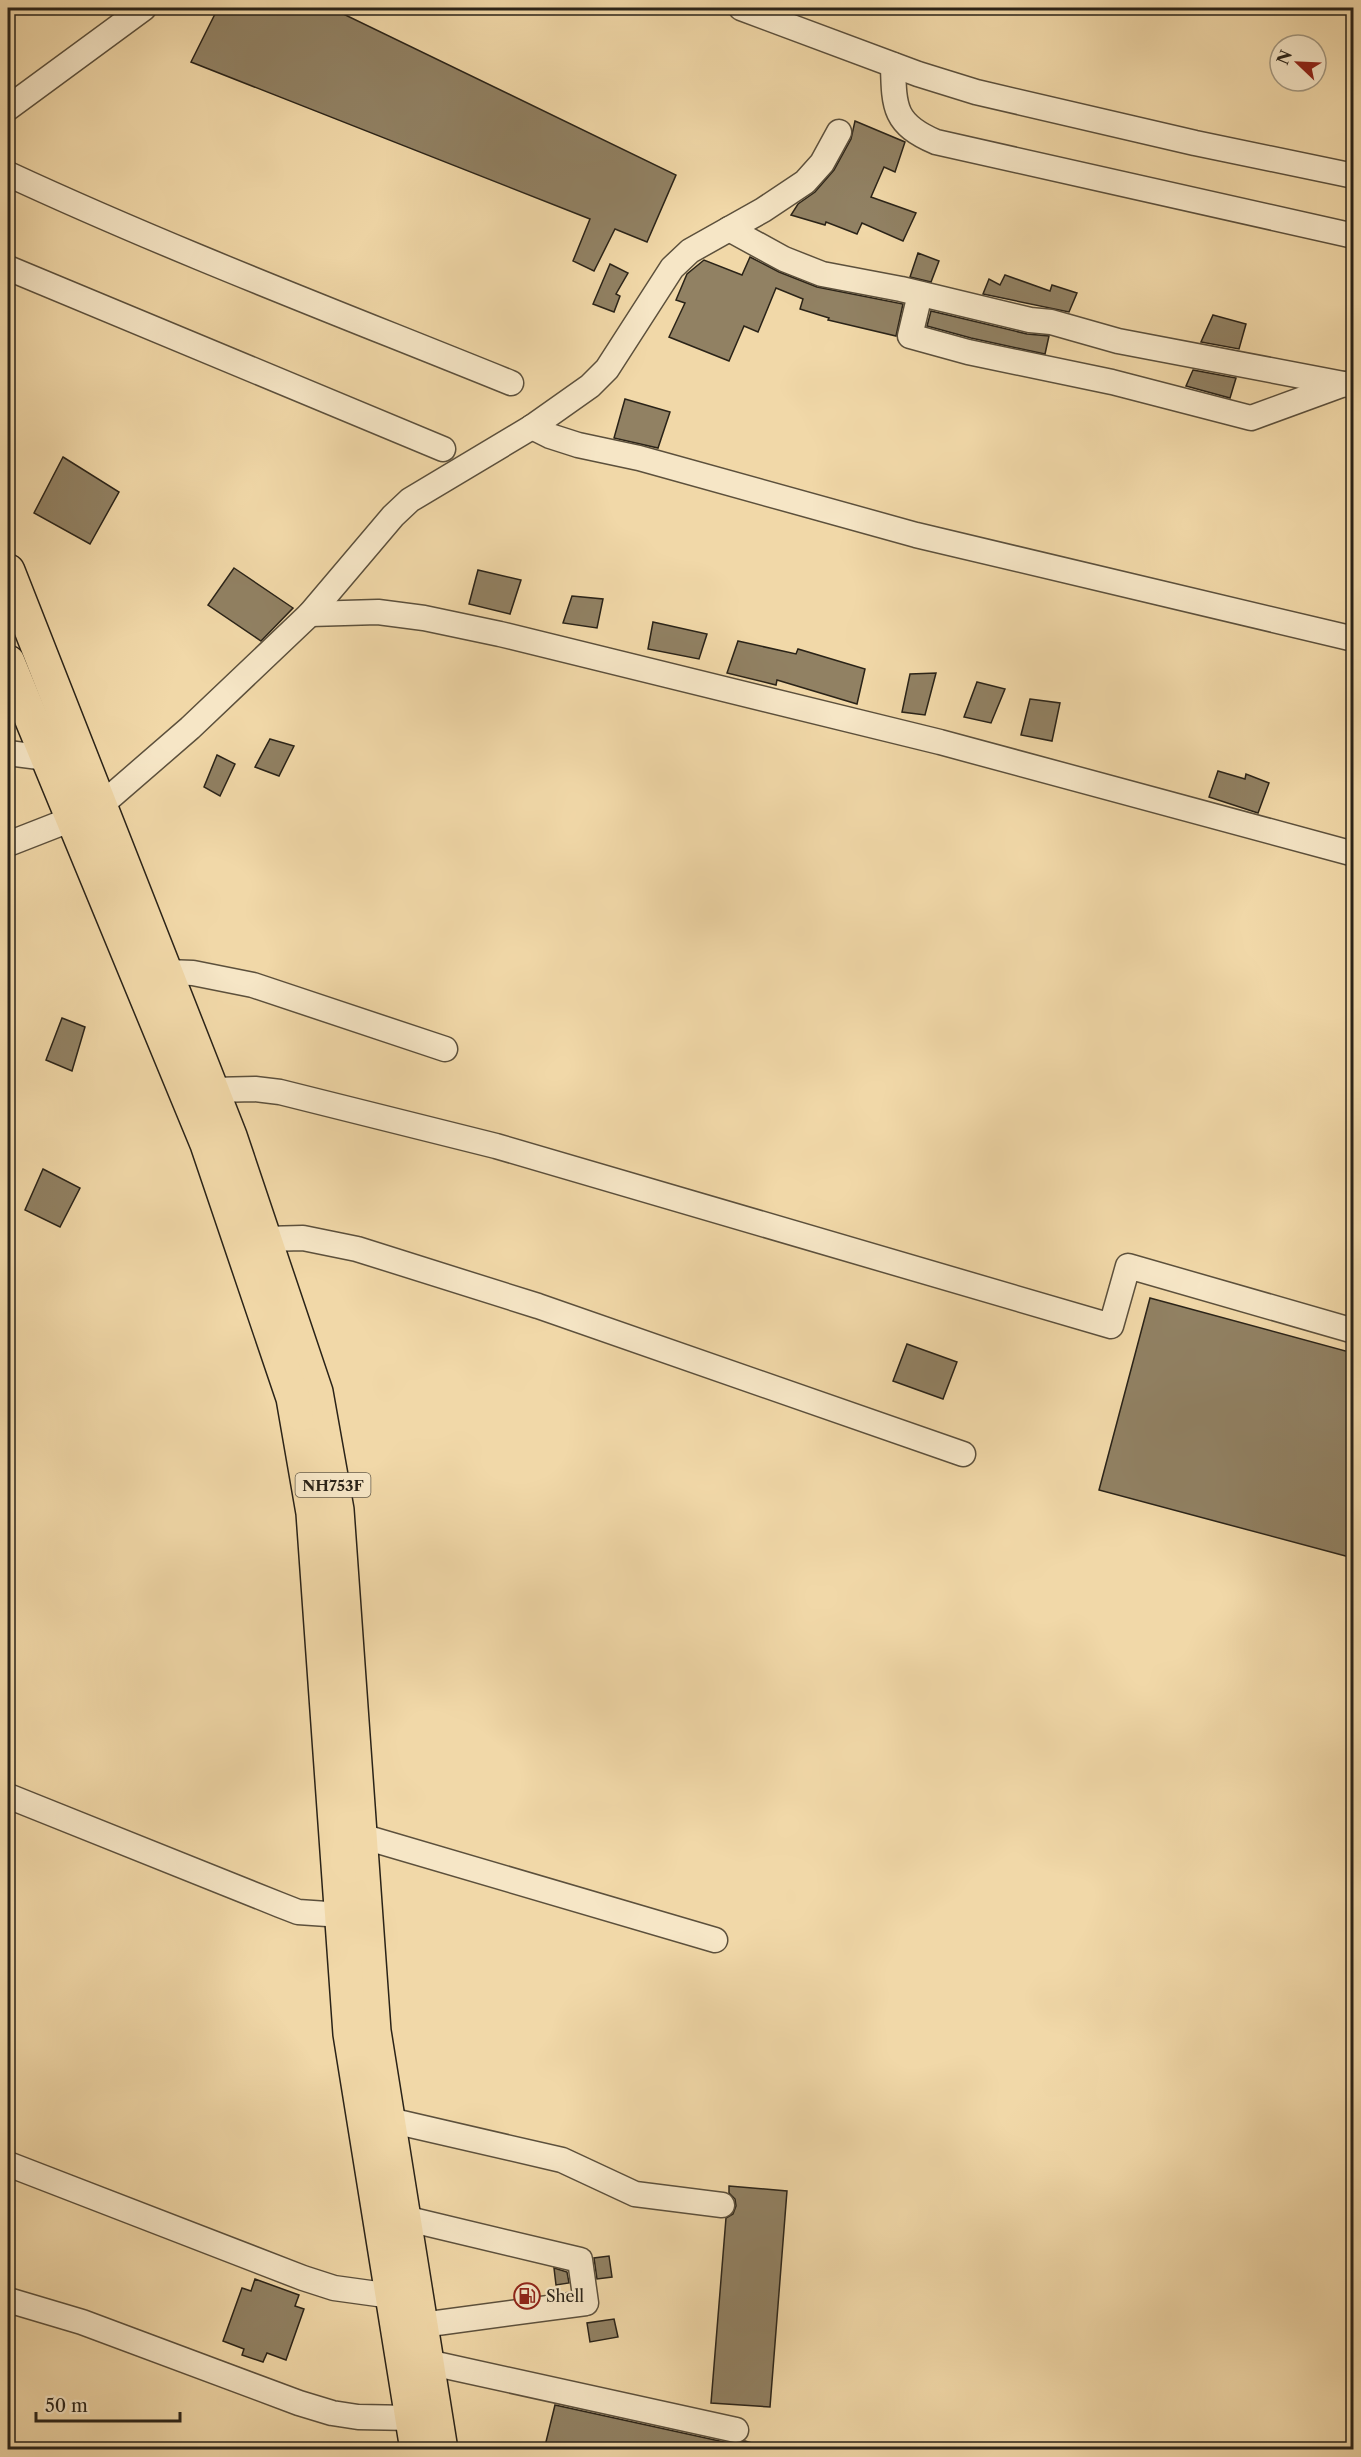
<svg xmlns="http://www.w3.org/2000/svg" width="1361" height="2457" viewBox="0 0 1361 2457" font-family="'Libre Caslon Text',serif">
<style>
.building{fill:#918163;stroke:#2a2318;stroke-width:1.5}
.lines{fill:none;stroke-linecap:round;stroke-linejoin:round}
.minor-casing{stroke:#5c503c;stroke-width:27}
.highway-casing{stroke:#2a2318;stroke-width:36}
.minor{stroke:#f6e6c6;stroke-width:24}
.highway{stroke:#f1d8a8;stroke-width:33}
.labels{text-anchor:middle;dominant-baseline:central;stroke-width:4.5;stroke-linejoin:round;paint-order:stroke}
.shield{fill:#f6e6c6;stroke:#675e4c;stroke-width:1.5}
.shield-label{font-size:15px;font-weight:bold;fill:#2a2318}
.poi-label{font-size:16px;fill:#2a2318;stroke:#f6e6c6;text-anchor:start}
</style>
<rect width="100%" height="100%" fill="#f1d8a8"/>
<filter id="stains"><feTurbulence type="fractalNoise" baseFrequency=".00333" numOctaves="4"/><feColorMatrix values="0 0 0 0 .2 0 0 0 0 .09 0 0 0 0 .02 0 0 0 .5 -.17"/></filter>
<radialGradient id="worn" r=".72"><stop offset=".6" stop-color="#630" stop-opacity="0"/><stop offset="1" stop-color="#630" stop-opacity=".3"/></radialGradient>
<g class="building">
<path d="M 218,8 L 331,8 L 676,175 L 647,242 L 615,229 L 594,271 L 573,261 L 590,219 L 191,62 Z"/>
<path d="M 855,121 L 905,142 L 895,172 L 884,167 L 871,197 L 916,213 L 903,241 L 862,223 L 857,234 L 826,222 L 825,225 L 791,215 L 798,204 L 815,192 L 834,170 L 851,139 Z"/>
<path d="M 918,253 L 939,261 L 931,282 L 910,277 Z"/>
<path d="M 750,257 L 779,272 L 817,287 L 903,304 L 896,336 L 828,320 L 829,318 L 800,309 L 803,299 L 776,288 L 758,332 L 744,326 L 729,361 L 669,337 L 685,303 L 676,300 L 687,274 L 704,260 L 742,275 Z"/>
<path d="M 610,264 L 628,273 L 616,294 L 620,296 L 614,312 L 593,304 Z"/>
<path d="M 1005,275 L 1050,291 L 1052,285 L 1077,293 L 1069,312 L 983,294 L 989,279 L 1000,285 Z"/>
<path d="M 931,311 L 1027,334 L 1049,336 L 1045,354 L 971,338 L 927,326 Z"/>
<path d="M 1213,315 L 1246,324 L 1239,349 L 1201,342 Z"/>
<path d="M 1193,370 L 1236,378 L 1230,398 L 1186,386 Z"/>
<path d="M 625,399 L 670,412 L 658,448 L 614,438 Z"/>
<path d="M 63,457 L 119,492 L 90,544 L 34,513 Z"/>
<path d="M 234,568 L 293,608 L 261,641 L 208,605 Z"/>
<path d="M 478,570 L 521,580 L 510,614 L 469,604 Z"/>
<path d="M 572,596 L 603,599 L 597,628 L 563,623 Z"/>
<path d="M 653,622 L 707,634 L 699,659 L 648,649 Z"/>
<path d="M 738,641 L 796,654 L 798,649 L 865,669 L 857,704 L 777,680 L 776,685 L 727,673 Z"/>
<path d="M 936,673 L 925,715 L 902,712 L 910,674 Z"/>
<path d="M 977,682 L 1005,689 L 991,723 L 964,717 Z"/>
<path d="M 1030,699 L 1060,703 L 1052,741 L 1021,735 Z"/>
<path d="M 270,739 L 294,746 L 279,776 L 255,767 Z"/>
<path d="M 217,755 L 235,764 L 220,796 L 204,787 Z"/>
<path d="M 1218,771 L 1245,779 L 1246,774 L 1269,783 L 1258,813 L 1209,797 Z"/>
<path d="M 62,1018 L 85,1027 L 72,1071 L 46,1060 Z"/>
<path d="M 43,1169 L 80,1188 L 60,1227 L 25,1210 Z"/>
<path d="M 1150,1298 L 1353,1353 L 1353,1558 L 1099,1490 Z"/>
<path d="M 907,1344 L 957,1362 L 943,1399 L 893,1381 Z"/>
<path d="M 729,2186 L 787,2191 L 770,2407 L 711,2403 L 726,2218 L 733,2214 L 736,2206 L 735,2199 L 729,2193 Z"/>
<path d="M 609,2256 L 612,2277 L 597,2279 L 594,2258 Z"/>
<path d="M 554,2268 L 567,2272 L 569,2283 L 556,2285 Z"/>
<path d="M 255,2279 L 299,2295 L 295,2306 L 304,2309 L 286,2360 L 267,2353 L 263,2362 L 242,2355 L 244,2349 L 223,2341 L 242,2288 L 251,2291 Z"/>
<path d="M 614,2319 L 618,2337 L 590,2342 L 587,2323 Z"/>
<path d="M 555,2405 L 733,2444 L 745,2441 L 756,2444 L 755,2450 L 544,2450 Z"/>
</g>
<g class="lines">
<g class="minor-casing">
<g id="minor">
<path d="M 741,8 L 918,74 L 976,92 L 1195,143 L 1354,176"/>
<path d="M 893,65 C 894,108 894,124 936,142 L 1354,236"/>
<path d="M 8,108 L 144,8"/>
<path d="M 8,174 C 172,250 343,315 511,383"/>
<path d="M 729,229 L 784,259 L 822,274 L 901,289 L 1030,320 L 1051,322 L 1118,341 L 1354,386"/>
<path d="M 8,268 L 443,449"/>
<path d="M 920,294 L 910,336 L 968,352 L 1112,382 L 1251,418 L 1344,384"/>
<path d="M 532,427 L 550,436 L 578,445 L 639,458 L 916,535 L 1354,639"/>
<path d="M 310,614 L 378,612 L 424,618 L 500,634 L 940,742 L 1354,854"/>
<path d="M 8,753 L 47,758"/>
<path d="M 100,806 L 190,728 L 310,614 L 393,516 L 410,500 L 532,427 L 590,386 L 607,369 L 672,268 L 690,251 L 763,210 L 805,182 L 822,163 L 839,132"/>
<path d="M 8,844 L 72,819"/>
<path d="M 166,972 L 193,973 L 253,985 L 445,1049"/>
<path d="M 212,1090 L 255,1089 L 280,1092 L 496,1146 L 1111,1326 L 1128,1266 L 1354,1331"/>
<path d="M 265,1239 L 303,1238 L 357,1249 L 538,1306 L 963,1454"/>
<path d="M 8,1796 L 280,1905 L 298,1912 L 342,1915"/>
<path d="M 361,1836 L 715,1940"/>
<path d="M 389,2120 L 562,2160 L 635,2194 L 722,2205"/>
<path d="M 8,2164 L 303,2278 L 334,2288 L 392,2296"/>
<path d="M 404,2218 L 580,2260 L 586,2303 L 422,2325"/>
<path d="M 8,2300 L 82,2322 L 299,2403 L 332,2413 L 358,2417 L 412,2418"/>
<path d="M 427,2362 L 736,2430"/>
</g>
</g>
<g class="highway-casing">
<g id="highway">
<path d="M 8,571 L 230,1136 L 316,1392 L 337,1510 L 374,2031 L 441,2450"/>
<path d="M 8,662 L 207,1144 L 293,1398 L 313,1513 L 350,2034 L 417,2450"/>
</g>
</g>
<use href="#minor" class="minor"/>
<use href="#highway" class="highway"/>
</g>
<defs>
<g id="fuel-ring" transform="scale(1.35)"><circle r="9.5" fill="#f6e6c6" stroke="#8f2418" stroke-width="1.5"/><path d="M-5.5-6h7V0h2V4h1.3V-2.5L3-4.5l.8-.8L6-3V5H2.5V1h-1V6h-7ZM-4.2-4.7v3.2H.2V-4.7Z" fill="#8f2418"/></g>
</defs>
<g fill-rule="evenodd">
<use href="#fuel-ring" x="527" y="2296"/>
</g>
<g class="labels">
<rect class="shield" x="295.5" y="1473" width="75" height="24" rx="4.5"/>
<g class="shield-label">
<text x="333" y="1485">NH753F</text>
</g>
<g class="poi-label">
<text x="546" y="2296">Shell</text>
</g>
</g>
<rect width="1361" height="2457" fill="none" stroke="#f1d8a8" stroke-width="30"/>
<rect x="9" y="9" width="1343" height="2439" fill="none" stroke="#2a2318" stroke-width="3"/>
<rect x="15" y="15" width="1331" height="2427" fill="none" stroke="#2a2318" stroke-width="1.5"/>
<g transform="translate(1298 63) rotate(293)"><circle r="28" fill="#f6e6c6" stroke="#a49880" stroke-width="1.5"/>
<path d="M0-4.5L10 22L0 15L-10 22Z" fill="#8f2418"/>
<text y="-9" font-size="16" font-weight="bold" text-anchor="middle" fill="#2a2318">N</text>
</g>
<path d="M36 2412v9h144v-9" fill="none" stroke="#2a2318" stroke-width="3"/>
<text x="45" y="2412" font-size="18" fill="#2a2318" stroke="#f6e6c6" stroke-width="4.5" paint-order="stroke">50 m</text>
<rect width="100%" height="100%" filter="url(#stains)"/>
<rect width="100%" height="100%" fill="url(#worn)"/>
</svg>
